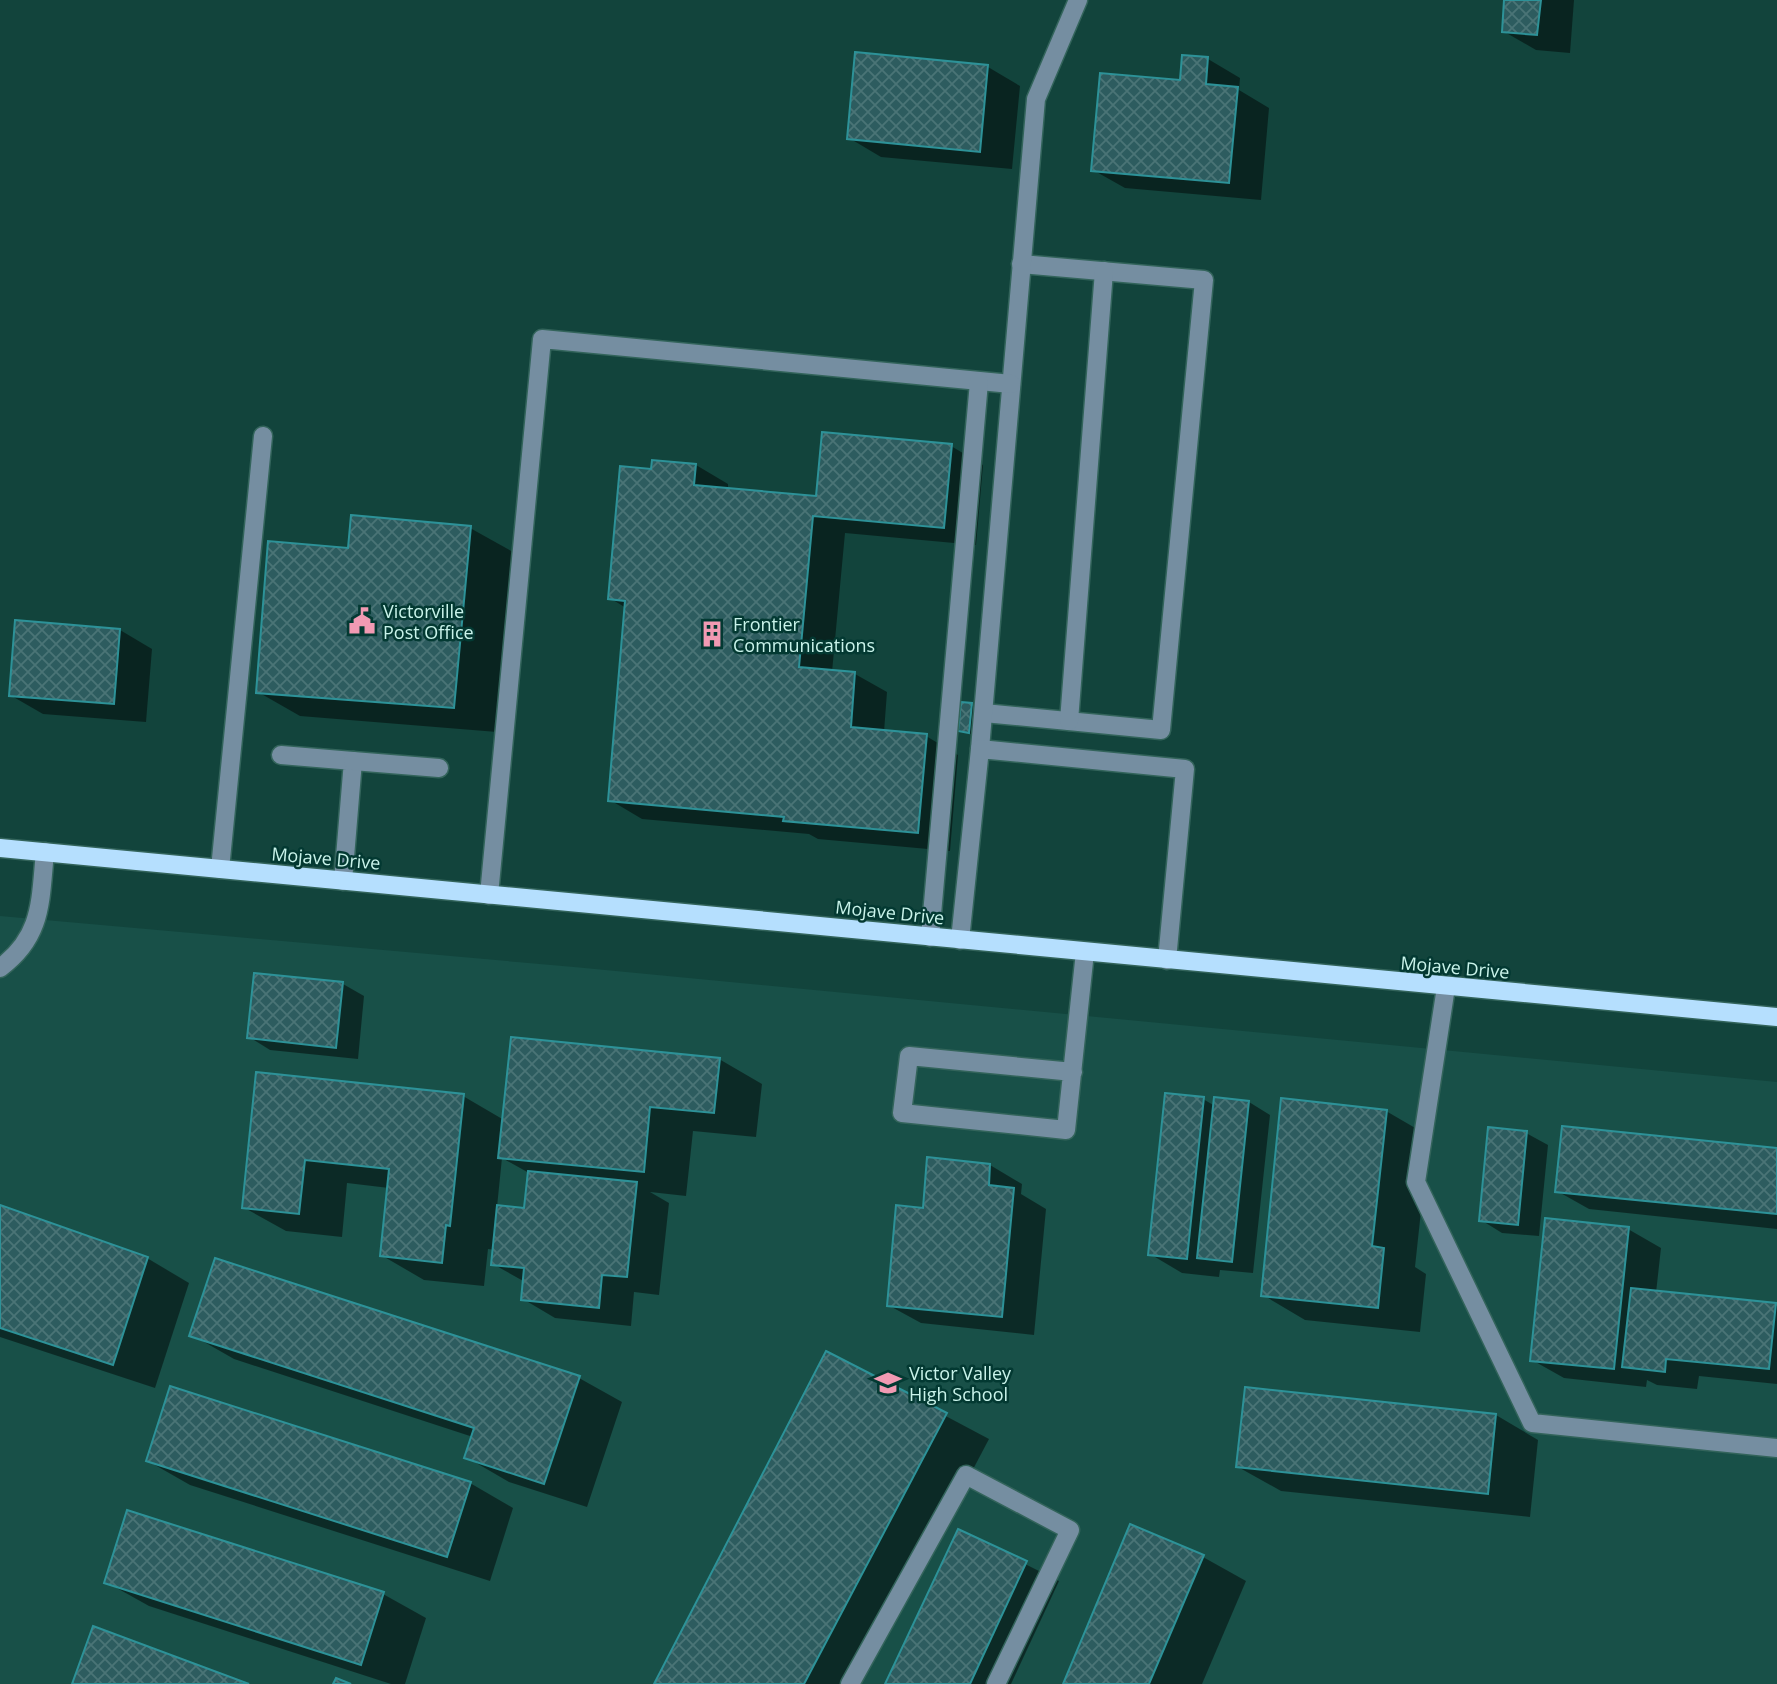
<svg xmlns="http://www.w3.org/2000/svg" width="1777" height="1684" viewBox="0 0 1777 1684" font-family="'Open Sans',sans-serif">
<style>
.built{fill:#185048}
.shadow{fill:#0007;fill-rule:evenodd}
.building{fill:url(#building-cross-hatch);stroke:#2d9298;stroke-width:2}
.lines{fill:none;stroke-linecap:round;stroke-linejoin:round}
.minor-casing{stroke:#33645b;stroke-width:21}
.major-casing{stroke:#33645b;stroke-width:21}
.minor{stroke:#758ea1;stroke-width:18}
.major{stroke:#b5dffe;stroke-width:18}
.labels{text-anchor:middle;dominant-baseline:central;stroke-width:5;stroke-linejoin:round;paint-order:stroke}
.poi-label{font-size:18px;fill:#c9f3ea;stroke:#033932;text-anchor:start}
.street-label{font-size:18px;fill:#c9f3ea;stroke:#033932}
</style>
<defs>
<pattern id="building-cross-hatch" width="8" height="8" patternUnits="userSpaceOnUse" patternTransform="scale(1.75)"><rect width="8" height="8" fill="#2d5c5f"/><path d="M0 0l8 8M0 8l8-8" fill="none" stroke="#4a7476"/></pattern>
</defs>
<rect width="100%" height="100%" fill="#12443c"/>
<path class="built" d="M 0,916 L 574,967 L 1777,1082 L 1777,1684 L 0,1684 Z"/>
<g class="shadow">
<path d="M 1506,0 L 1574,0 L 1570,53 L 1536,50 L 1503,31 Z"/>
<path d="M 1208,59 L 1240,78 L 1239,90 L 1269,108 L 1261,200 L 1125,188 L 1093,170 Z"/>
<path d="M 988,67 L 1020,86 L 1012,169 L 881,157 L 849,138 Z"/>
<path d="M 951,446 L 983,465 L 976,545 L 845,533 L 832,672 L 855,674 L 887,692 L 884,732 L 926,736 L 958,755 L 950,851 L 818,839 L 809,834 L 642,819 L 610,800 L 626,608 L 610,598 L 653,471 L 696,465 L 728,484 L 728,490 L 818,498 Z"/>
<path d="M 470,528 L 513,552 L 497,732 L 300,716 L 258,692 L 349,550 Z"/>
<path d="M 120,630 L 152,649 L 146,722 L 43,714 L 10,695 Z"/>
<path d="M 971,705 L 982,711 L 979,737 L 960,730 Z"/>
<path d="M 343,984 L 364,996 L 358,1059 L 270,1050 L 249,1037 Z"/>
<path d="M 719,1059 L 762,1084 L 756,1137 L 693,1131 L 686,1196 L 650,1192 L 669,1203 L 659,1295 L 634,1292 L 631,1326 L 555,1318 L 523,1299 L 525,1282 L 493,1264 L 495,1250 L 488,1249 L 484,1286 L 424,1280 L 381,1255 L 389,1188 L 347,1183 L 342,1237 L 286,1231 L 243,1207 L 257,1074 L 463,1096 L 504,1120 ZM 502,1158 L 529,1173 L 525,1210 L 497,1207 Z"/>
<path d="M 1203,1099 L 1215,1106 L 1249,1102 L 1270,1115 L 1253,1273 L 1220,1270 L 1219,1277 L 1182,1273 L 1150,1254 Z"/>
<path d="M 1386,1111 L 1429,1136 L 1415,1267 L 1426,1274 L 1420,1332 L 1305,1320 L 1263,1295 Z"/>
<path d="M 1526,1133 L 1548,1145 L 1539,1236 L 1502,1233 L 1481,1220 Z"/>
<path d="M 1777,1150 L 1777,1229 L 1589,1209 L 1557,1191 Z"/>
<path d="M 990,1165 L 1022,1184 L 1021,1194 L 1046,1209 L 1034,1335 L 921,1323 L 888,1305 L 924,1209 Z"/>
<path d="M 0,1207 L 147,1258 L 189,1283 L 155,1388 L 0,1337 Z"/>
<path d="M 1628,1229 L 1661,1248 L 1656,1293 L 1777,1306 L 1777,1384 L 1699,1376 L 1697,1389 L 1657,1385 L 1647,1380 L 1646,1387 L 1564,1378 L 1532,1360 Z"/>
<path d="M 192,1335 L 579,1378 L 622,1402 L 587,1507 L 509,1482 L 466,1457 L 473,1437 L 234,1359 Z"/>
<path d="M 827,1353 L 989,1439 L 860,1684 L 656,1684 Z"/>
<path d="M 1246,1389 L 1496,1415 L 1538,1440 L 1530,1517 L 1281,1491 L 1238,1467 Z"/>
<path d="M 148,1461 L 470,1483 L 513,1508 L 490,1581 L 190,1485 Z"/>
<path d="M 959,1531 L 1059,1581 L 1011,1684 L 887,1684 Z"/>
<path d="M 1203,1557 L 1246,1581 L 1202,1684 L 1065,1684 Z"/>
<path d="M 106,1582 L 383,1594 L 426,1618 L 405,1684 L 391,1684 L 149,1606 Z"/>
</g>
<g class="building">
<path d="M 1504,0 L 1541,0 L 1537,35 L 1502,32 Z"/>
<path d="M 855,52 L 988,65 L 980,152 L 847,139 Z"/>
<path d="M 1182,55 L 1208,57 L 1206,84 L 1238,87 L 1229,183 L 1091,171 L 1100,73 L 1180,80 Z"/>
<path d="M 822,432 L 952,444 L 944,528 L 813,516 L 799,667 L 855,672 L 851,727 L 927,734 L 918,833 L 783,821 L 784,817 L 608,801 L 625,601 L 608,599 L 620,466 L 651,469 L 652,460 L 696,464 L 694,485 L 816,496 Z"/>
<path d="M 351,515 L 471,526 L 454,708 L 256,693 L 268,541 L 348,548 Z"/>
<path d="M 15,620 L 120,629 L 114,704 L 9,696 Z"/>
<path d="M 961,702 L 972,703 L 969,733 L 958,731 Z"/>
<path d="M 254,973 L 343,982 L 336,1048 L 247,1038 Z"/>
<path d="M 511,1037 L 720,1058 L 714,1113 L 650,1107 L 644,1172 L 498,1158 Z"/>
<path d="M 256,1072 L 464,1094 L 450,1226 L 446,1225 L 442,1263 L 380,1256 L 389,1169 L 305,1160 L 299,1214 L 242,1208 Z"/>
<path d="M 1165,1093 L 1204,1097 L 1187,1259 L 1148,1255 Z"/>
<path d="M 1214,1097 L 1249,1101 L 1232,1262 L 1197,1258 Z"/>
<path d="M 1281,1098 L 1387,1110 L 1372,1246 L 1384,1248 L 1378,1308 L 1261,1296 Z"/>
<path d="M 1562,1126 L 1777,1148 L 1777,1214 L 1555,1192 Z"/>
<path d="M 1488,1127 L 1527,1131 L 1518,1225 L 1479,1221 Z"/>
<path d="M 927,1157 L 990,1164 L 989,1185 L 1014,1188 L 1002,1317 L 887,1306 L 896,1205 L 923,1208 Z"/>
<path d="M 528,1171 L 637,1182 L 627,1277 L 602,1275 L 599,1308 L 521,1300 L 524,1268 L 491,1265 L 497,1205 L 524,1208 Z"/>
<path d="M 0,1205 L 148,1257 L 113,1365 L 0,1328 Z"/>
<path d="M 1545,1218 L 1629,1227 L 1614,1369 L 1530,1361 Z"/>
<path d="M 215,1258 L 580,1376 L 544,1484 L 464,1458 L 474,1428 L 189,1336 Z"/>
<path d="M 1631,1288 L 1776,1303 L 1769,1369 L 1666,1359 L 1665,1372 L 1622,1367 Z"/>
<path d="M 826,1351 L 947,1413 L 804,1684 L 654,1684 Z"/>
<path d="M 170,1386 L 471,1482 L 447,1557 L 146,1461 Z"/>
<path d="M 1245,1387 L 1496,1414 L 1488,1494 L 1236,1467 Z"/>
<path d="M 127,1510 L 384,1592 L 361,1665 L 104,1583 Z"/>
<path d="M 1130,1524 L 1204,1555 L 1149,1684 L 1063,1684 Z"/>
<path d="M 958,1529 L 1027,1561 L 970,1684 L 885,1684 Z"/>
<path d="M 93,1626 L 249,1684 L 72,1684 Z"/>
<path d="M 336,1678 L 351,1684 L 333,1684 Z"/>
</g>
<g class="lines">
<g class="minor-casing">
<g id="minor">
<path d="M 984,713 L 1161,730 L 1204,280 L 1021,264"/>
<path d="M 1069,721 L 1104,271"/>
<path d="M 980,749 L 1036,99 L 1078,0"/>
<path d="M 281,755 L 353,761 L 343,881"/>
<path d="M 353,761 L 439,768"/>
<path d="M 220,869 L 263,436"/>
<path d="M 489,895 L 542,339 L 1011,384"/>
<path d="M 930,937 L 979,382"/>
<path d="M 960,940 L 980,749 L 1185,769 L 1167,960"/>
<path d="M 0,968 C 43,936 40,901 45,852"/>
<path d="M 1446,987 L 1416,1182 L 1532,1423 L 1777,1448"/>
<path d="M 1073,1072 L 909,1056 L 902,1113 L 1066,1130 L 1085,952"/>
<path d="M 850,1684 L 966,1475 L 1070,1530 L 996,1684"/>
</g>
</g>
<g class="major-casing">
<path id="major" d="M 0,848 L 1777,1017"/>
</g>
<use href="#minor" class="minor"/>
<use href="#major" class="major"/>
</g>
<defs>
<g id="civic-bare" transform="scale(2.1)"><path d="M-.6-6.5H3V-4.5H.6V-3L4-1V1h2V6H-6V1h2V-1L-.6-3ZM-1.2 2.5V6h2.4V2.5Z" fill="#f19ab3" stroke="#033932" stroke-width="2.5" paint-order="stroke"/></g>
<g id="building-bare" transform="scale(2.1)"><path d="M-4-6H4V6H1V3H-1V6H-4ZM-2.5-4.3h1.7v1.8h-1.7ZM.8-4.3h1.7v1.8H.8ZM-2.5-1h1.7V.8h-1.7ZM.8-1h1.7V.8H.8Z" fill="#f19ab3" stroke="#033932" stroke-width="2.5" paint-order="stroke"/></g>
<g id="school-bare" transform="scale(2.1)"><path d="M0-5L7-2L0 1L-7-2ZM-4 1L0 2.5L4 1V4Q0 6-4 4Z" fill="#f19ab3" stroke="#033932" stroke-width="2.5" paint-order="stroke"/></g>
</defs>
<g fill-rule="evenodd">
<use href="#civic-bare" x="362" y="621"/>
<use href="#building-bare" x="712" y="634"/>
<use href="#school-bare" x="888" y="1383"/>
</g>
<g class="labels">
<g class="poi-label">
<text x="383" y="611">Victorville<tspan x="383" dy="21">Post Office</tspan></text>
<text x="733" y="624">Frontier<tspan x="733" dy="21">Communications</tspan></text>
<text x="909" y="1373">Victor Valley<tspan x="909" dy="21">High School</tspan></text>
</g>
<g class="street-label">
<text transform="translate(326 858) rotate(5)">Mojave Drive</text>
<text transform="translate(890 912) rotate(6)">Mojave Drive</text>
<text transform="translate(1455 967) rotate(5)">Mojave Drive</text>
</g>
</g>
</svg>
